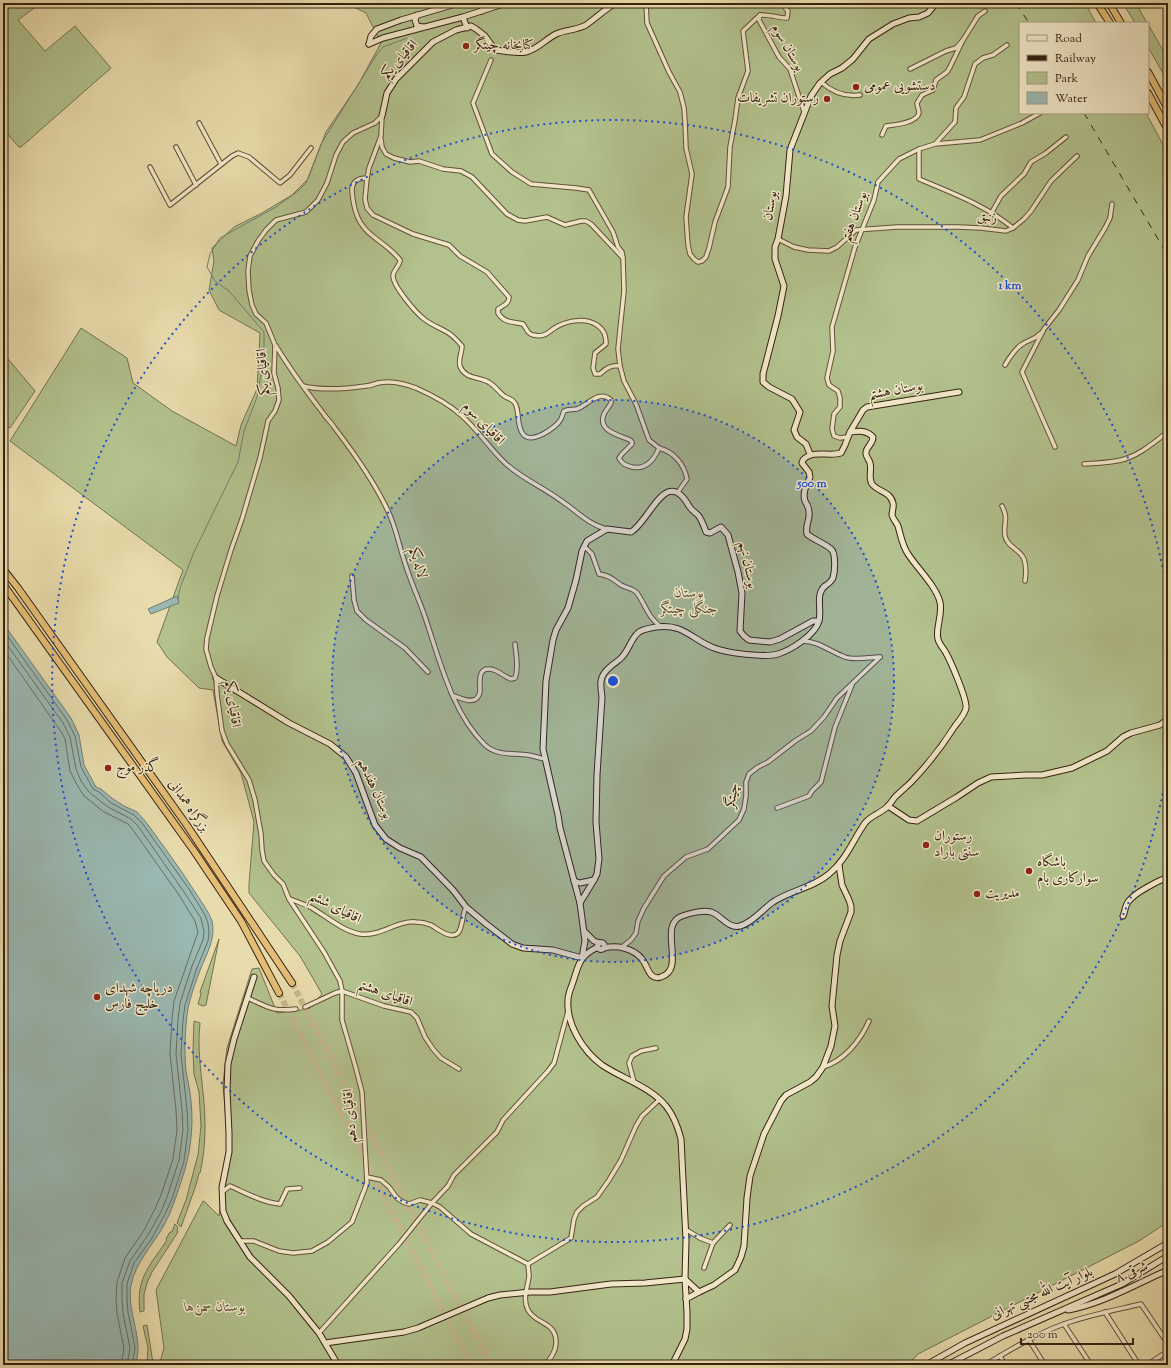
<svg xmlns="http://www.w3.org/2000/svg" width="1171" height="1368" viewBox="0 0 1171 1368" font-family="'Sorts Mill Goudy',Amiri,serif">
<style>
.green{fill:#b2c18d;stroke:#747250}
.water{fill:#9ab9b3;stroke:#727d73}
.lines{fill:none;stroke-linecap:round;stroke-linejoin:round}
.shore{stroke:#686e62;stroke-width:1}
.stream{stroke:#727d73;stroke-width:1}
.highway-tunnel{stroke:#c5b78d;stroke-width:6;stroke-dasharray:6 3;stroke-linecap:butt}
.street-casing{stroke:#625038;stroke-width:5.5}
.secondary-casing{stroke:#352212;stroke-width:7}
.highway-casing{stroke:#352212;stroke-width:8}
.street{stroke:#f1e8c9;stroke-width:3.5}
.secondary{stroke:#f1e8c9;stroke-width:5}
.highway{stroke:#e4be76;stroke-width:6}
.rail{stroke:#352212;stroke-width:1;stroke-dasharray:7 7;stroke-linecap:butt}
.ring{fill:none;stroke:#1d4ed8;stroke-width:2;stroke-dasharray:2 4}
.poi-dot{fill:#8f2418;stroke:#f1e8c9;stroke-width:1.5}
.labels{text-anchor:middle;dominant-baseline:central;stroke-width:3;stroke-linejoin:round;paint-order:stroke}
.poi-label{font-size:14px;fill:#352212;stroke:#f1e8c9;text-anchor:start}
.street-label{font-size:14px;fill:#352212;stroke:#f1e8c9}
.park-label{font-size:14px;font-style:italic;fill:#544a31;stroke:#f1e8c9}
.centre{fill:#1d4ed8;stroke:#f1e8c9;stroke-width:2}
.ring-label{font-size:12px;text-anchor:middle;font-weight:bold;fill:#1d4ed8;stroke:#f1e8c9;stroke-width:3;stroke-linejoin:round;paint-order:stroke}
</style>
<rect width="100%" height="100%" fill="#e9dcac"/>
<filter id="stains"><feTurbulence type="fractalNoise" baseFrequency=".005" numOctaves="4"/><feColorMatrix values="0 0 0 0 .2 0 0 0 0 .09 0 0 0 0 .02 0 0 0 .5 -.17"/></filter>
<radialGradient id="worn" r=".72"><stop offset=".6" stop-color="#630" stop-opacity="0"/><stop offset="1" stop-color="#630" stop-opacity=".3"/></radialGradient>
<g class="green">
<path d="M 3,3 L 41,3 L 18,20 L 45,51 L 75,26 L 111,68 L 21,147 L 19,147 L 3,129 Z"/>
<path d="M 345,3 L 1085,3 L 1096,23 L 1020,23 L 1020,113 L 1146,113 L 1168,154 L 1168,1222 L 1139,1241 L 918,1354 L 908,1365 L 170,1365 L 169,1361 L 160,1362 L 164,1348 L 156,1290 L 203,1201 L 205,1202 L 219,1216 L 227,1152 L 227,1134 L 223,1084 L 227,1048 L 252,969 L 259,968 L 277,1013 L 309,1009 L 322,994 L 300,956 L 249,893 L 249,884 L 254,822 L 241,773 L 222,741 L 213,690 L 199,688 L 167,657 L 157,642 L 183,570 L 10,441 L 81,328 L 127,358 L 133,383 L 172,411 L 236,446 L 241,425 L 257,389 L 260,333 L 219,310 L 209,290 L 214,261 L 212,248 L 234,227 L 262,213 L 292,195 L 308,179 L 326,132 L 358,85 L 381,43 L 366,13 Z"/>
<path d="M 1123,3 L 1136,3 L 1147,23 L 1135,23 Z"/>
<path d="M 1148,24 L 1168,59 L 1168,82 L 1148,47 Z"/>
<path d="M 3,353 L 35,391 L 10,428 L 3,423 Z"/>
<path d="M 219,939 L 206,1005 L 203,1006 L 198,1004 L 201,994 L 200,992 Z"/>
<path d="M 194,1021 L 200,1023 C 196,1057 205,1090 205,1124 C 205,1140 204,1156 200,1173 L 199,1173 L 196,1185 L 181,1227 L 177,1223 L 186,1200 L 198,1155 L 201,1126 L 199,1092 L 194,1074 L 193,1051 Z"/>
<path d="M 175,1224 L 178,1227 L 177,1230 L 178,1232 L 152,1272 L 147,1283 L 144,1294 L 144,1311 L 140,1312 C 136,1279 148,1268 165,1243 L 167,1240 L 166,1239 L 170,1232 L 172,1232 Z"/>
<path d="M 147,1325 L 153,1363 L 150,1363 L 147,1361 L 148,1348 L 143,1326 Z"/>
</g>
<g class="water">
<path d="M 177,596 L 179,603 L 151,614 L 148,609 Z"/>
<path d="M 3,623 L 71,718 L 79,735 L 84,765 L 96,787 L 101,789 L 113,799 L 124,806 L 137,812 L 145,821 C 163,845 181,870 197,895 C 202,903 209,912 212,921 C 216,938 207,953 201,968 C 196,980 191,995 188,1008 C 185,1029 184,1050 186,1071 C 188,1081 190,1091 191,1101 C 194,1129 190,1156 181,1182 C 176,1197 171,1213 163,1227 C 152,1246 136,1262 131,1285 C 126,1312 145,1339 135,1365 L 3,1365 Z"/>
</g>
<g class="lines">
<g class="shore">
<path d="M 3,630 L 67,720 L 75,736 L 81,767 L 93,789 L 99,792 L 111,803 L 134,815 L 142,823 L 189,889 L 205,915 L 208,923 L 209,933 L 208,941 L 197,968 L 185,1005 L 183,1020 L 181,1054 L 187,1110 L 188,1130 L 184,1161 L 172,1199 L 165,1214 L 152,1238 L 134,1263 L 127,1284 L 127,1300 L 128,1312 L 135,1348 L 132,1365"/>
<path d="M 3,639 L 63,723 L 70,737 L 76,769 L 81,781 L 89,792 L 108,807 L 131,819 L 138,826 L 184,892 L 201,918 L 204,932 L 203,940 L 192,966 L 180,1003 L 178,1020 L 176,1054 L 182,1110 L 183,1130 L 179,1160 L 167,1197 L 161,1212 L 148,1235 L 130,1261 L 122,1283 L 122,1300 L 123,1313 L 130,1348 L 127,1365"/>
<path d="M 3,649 L 62,733 L 65,739 L 70,771 L 76,783 L 84,796 L 104,812 L 128,824 L 133,830 L 179,895 L 195,921 L 198,932 L 174,1001 L 172,1019 L 170,1054 L 176,1110 L 177,1130 L 173,1159 L 161,1195 L 155,1209 L 143,1232 L 125,1258 L 117,1282 L 116,1300 L 117,1313 L 124,1349 L 121,1365"/>
</g>
<path class="stream" d="M 178,599 L 180,588 L 194,552 L 238,462 L 244,431 L 257,397 L 264,358 L 264,332 L 229,291 L 215,281 L 207,267 L 210,254 L 220,238 L 276,207 L 298,191 L 306,183 L 321,144 L 377,54 L 383,47 L 407,38"/>
<g class="highway-tunnel">
<path d="M 292,983 L 491,1365"/>
<path d="M 279,993 L 471,1365"/>
</g>
<g class="street-casing">
<g id="street">
<path d="M 646,3 L 647,23 L 669,72 L 680,92 L 684,108 L 685,121 L 686,148 L 692,174 L 686,217 L 688,245 L 690,254 L 694,259 L 698,262 L 702,261 L 706,257 L 709,248 L 715,222 L 728,187 L 730,147 L 735,120 L 738,98 L 748,71 L 743,31 L 760,15"/>
<path d="M 781,3 L 788,11 L 787,18 C 778,18 769,14 760,15 L 759,20 L 779,57 L 790,69 L 804,112"/>
<path d="M 491,60 L 473,103 L 492,154 L 512,172 L 531,184 L 576,188 L 589,190 L 613,232 L 618,247 L 622,252 L 623,258"/>
<path d="M 910,69 L 946,51 L 956,48 L 963,40 L 978,16 L 985,11"/>
<path d="M 821,82 C 832,92 845,97 860,95"/>
<path d="M 382,116 L 381,136 L 369,168 L 367,178 C 359,178 353,180 352,189 C 352,194 353,200 354,205 C 360,237 383,238 400,260 C 400,266 393,270 393,276 C 393,286 416,313 424,319 C 430,324 438,327 445,331 C 452,334 457,340 462,346 C 462,353 458,359 460,366 C 465,380 480,376 490,383 C 496,387 499,392 504,396 C 507,398 512,399 514,402 C 520,407 516,426 523,434 C 531,445 556,428 561,419 C 562,417 563,413 564,411 C 568,409 572,410 577,409 C 588,405 599,389 611,400 L 611,403 C 609,407 606,410 604,414 C 597,431 619,435 630,440 L 632,442 L 632,444 L 622,454 L 619,458 C 622,464 625,465 632,467 C 646,470 654,460 659,448 C 674,452 684,464 687,479 L 678,492"/>
<path d="M 199,123 L 221,164"/>
<path d="M 882,135 L 886,126 C 894,125 917,123 919,113 C 919,110 917,106 917,103 L 922,95 L 933,90 L 936,80 L 947,72 L 950,67 L 963,40"/>
<path d="M 381,139 L 382,147 L 386,154 L 394,158 L 410,162 L 419,161 L 443,169 L 461,171 L 472,177 L 507,214 L 518,220 L 525,221 L 547,217 L 565,225 L 581,221 L 586,221 L 591,224 L 623,258 L 624,291 L 618,349 L 620,366 L 624,381 L 636,404 L 649,440 L 659,448"/>
<path d="M 935,144 L 980,140 L 1022,123 L 1040,113"/>
<path d="M 176,147 L 196,185"/>
<path d="M 919,149 L 919,179 C 952,193 985,205 1013,228"/>
<path d="M 150,167 L 170,205 L 232,156 L 238,153 L 249,157 L 280,183 L 290,175 L 311,148"/>
<path d="M 367,178 L 365,199 L 367,208 L 373,215 L 413,234 L 449,245 L 460,256 L 487,272 L 509,297 C 509,304 504,305 498,309 L 498,313 C 505,324 512,321 523,324 C 527,329 527,334 533,335 C 547,338 548,331 558,326 C 570,320 586,318 597,325 C 604,330 606,335 606,344 L 595,353 L 593,368 L 595,374 L 600,374 C 606,368 611,365 620,366"/>
<path d="M 992,212 L 1001,196 L 1024,174 L 1031,162 L 1046,153 L 1066,137"/>
<path d="M 778,239 L 794,247 L 808,250 L 829,251 L 837,247 L 856,230 L 897,227 L 958,227 L 981,228 L 1006,231 L 1013,228 L 1024,219 L 1031,211 L 1051,181 L 1077,156"/>
<path d="M 276,346 C 290,369 306,391 323,413 C 326,418 331,422 334,427 C 354,453 374,481 388,511 C 396,527 399,546 405,563 C 410,580 418,597 424,614 C 439,657 451,712 485,745 C 497,756 512,753 528,755 C 534,756 539,758 545,759"/>
<path d="M 1005,365 C 1010,357 1014,350 1021,345 C 1029,339 1033,341 1041,333"/>
<path d="M 303,386 C 323,391 345,389 366,386 C 370,386 374,384 378,383 C 391,380 403,383 416,388 C 432,395 449,404 462,416 C 478,430 490,449 505,463 C 522,479 545,488 563,502 C 578,512 588,524 606,529"/>
<path d="M 847,437 L 840,438 L 834,436 L 832,429 L 834,414 L 840,407 L 840,398 L 838,391 L 829,385 L 827,378 L 833,351 L 832,327 L 855,247 L 874,200 L 878,182 L 899,159 L 919,149 L 935,144 L 955,122 L 956,108 L 964,97 L 975,64 L 983,58 L 993,55 L 1007,45"/>
<path d="M 1055,447 L 1022,372 L 1044,329 L 1059,310 L 1078,280 L 1088,256 L 1105,228 L 1110,218 L 1112,204"/>
<path d="M 1084,464 C 1098,463 1112,463 1125,459 C 1141,454 1154,442 1168,432"/>
<path d="M 1002,506 C 1009,519 1003,523 1005,536 C 1007,547 1020,549 1024,559 C 1026,565 1026,575 1025,581"/>
<path d="M 584,546 L 592,554 L 599,574 C 611,576 612,579 621,585 C 628,589 635,588 639,596 C 646,607 649,618 660,626"/>
<path d="M 352,576 L 354,600 L 357,611 L 366,620 L 405,648 L 428,672"/>
<path d="M 803,641 C 818,641 831,652 845,657 C 855,661 870,657 880,657"/>
<path d="M 454,696 C 461,698 469,703 476,699 C 478,697 480,694 480,691 C 480,681 477,665 494,670 C 500,672 505,677 511,679 L 515,678 C 519,668 516,655 515,644"/>
<path d="M 777,808 L 809,796 L 812,791 L 821,782 L 835,727 L 852,685"/>
<path d="M 290,899 C 297,902 305,904 312,908 C 327,917 343,931 360,934 C 380,937 397,920 416,922 C 421,922 426,923 431,925 C 438,929 451,940 458,933 C 463,928 462,914 466,907"/>
<path d="M 622,947 L 631,940 L 636,933 L 638,921 L 644,908 L 664,876 L 686,857 L 708,849 L 739,820 L 744,809 L 746,796 L 746,782 L 749,774 L 758,767 L 768,762 L 795,741 L 811,731 L 824,717 L 837,698 L 880,657"/>
<path d="M 248,998 C 267,1007 274,1012 296,1009"/>
<path d="M 305,1007 L 335,993 L 342,991 L 384,1006 L 411,1012 L 417,1018 L 425,1037 L 433,1049 L 441,1058 L 459,1069"/>
<path d="M 823,1067 C 844,1061 860,1041 869,1021"/>
<path d="M 634,1082 L 629,1063 L 632,1056 L 641,1051 L 656,1048"/>
<path d="M 367,1177 L 381,1180 L 389,1187 L 397,1198 L 403,1202 L 409,1204 L 420,1200 L 432,1203 L 440,1207 L 471,1234 L 528,1264 C 528,1268 529,1272 529,1276 C 528,1287 522,1299 528,1310 C 536,1325 557,1321 556,1344 C 555,1353 551,1359 544,1365"/>
<path d="M 222,1192 L 230,1186 C 246,1193 262,1202 280,1204 L 287,1189 L 300,1188"/>
<path d="M 685,1229 L 700,1238 L 713,1243"/>
<path d="M 241,1241 L 254,1241 L 279,1251 L 293,1253 L 312,1251 L 328,1242 L 352,1222 L 367,1183 L 362,1092 L 355,1065 L 342,1020 L 342,991 L 340,981 L 324,952 L 289,899 L 283,884 L 274,875 L 264,861 L 262,850 L 261,834 L 255,800 L 249,780 L 227,744 L 222,731 L 217,694 L 216,678 L 211,667 L 206,649 L 207,638 L 217,596 L 231,550 L 242,519 L 260,458 L 268,421 L 275,411 L 279,400 L 278,388 L 274,373 L 275,345 L 266,323 L 256,314 L 252,305 L 249,290 L 248,271 L 250,256 L 258,241 L 266,230 L 276,220 L 306,212 L 318,200 L 327,183 L 336,155 L 343,142 L 353,133 L 375,123 L 382,116"/>
<path d="M 528,1264 L 571,1238 L 574,1219 L 577,1212 L 583,1206 L 597,1197 L 609,1180 L 621,1160 L 636,1126 L 642,1116 L 659,1100"/>
<path d="M 704,1268 L 713,1243 L 730,1225"/>
<path d="M 1105,1312 L 1139,1365"/>
<path d="M 1064,1324 L 1091,1365"/>
<path d="M 319,1333 L 399,1244 L 432,1203 L 448,1186 L 454,1175 L 497,1132 L 503,1120 L 548,1071 L 554,1063 L 568,1011"/>
<path d="M 1029,1340 L 1045,1365"/>
<path d="M 1000,1356 L 1005,1365"/>
<path d="M 985,1365 C 1010,1350 1036,1334 1064,1324 C 1089,1315 1116,1310 1141,1304 L 1168,1344"/>
<path d="M 1147,1365 L 1168,1351"/>
</g>
</g>
<g class="secondary-casing">
<g id="secondary">
<path d="M 482,11 L 487,3"/>
<path d="M 417,15 L 415,20 L 417,26 L 423,27"/>
<path d="M 463,17 L 467,28"/>
<path d="M 369,44 L 383,38 L 463,17 L 506,3"/>
<path d="M 369,44 L 371,36 L 377,29 L 401,20 L 459,3"/>
<path d="M 382,116 L 387,93 L 396,79 L 433,42 L 456,30 L 471,26 L 476,29 L 485,36 L 495,50 C 506,51 516,54 526,52 C 538,49 546,39 556,34 C 565,30 577,30 586,25 C 596,18 605,9 616,3"/>
<path d="M 850,432 L 863,410 L 867,407 L 959,392"/>
<path d="M 810,454 L 806,444 L 797,437 L 794,430 L 800,412 L 792,399 L 769,387 L 763,382 L 763,374 L 778,316 L 784,286 L 775,259 L 775,247 L 778,239 L 786,196 L 790,150 L 811,96 L 820,83 L 830,74 L 842,68 L 853,59 L 869,39 L 893,24 L 909,18 L 919,17 L 928,13 L 936,3"/>
<path d="M 216,678 L 289,723 L 330,744 L 346,757 L 356,773 L 375,825 L 386,839 L 400,848 L 421,857 L 453,890 L 466,907 L 485,923 L 512,944 L 523,948 L 553,950 L 582,958 L 585,941 L 580,903"/>
<path d="M 888,806 L 909,820 L 917,821 L 957,797 L 978,783 L 991,777 L 1026,775 L 1042,775 L 1072,768 L 1107,751 L 1123,737 L 1131,733 L 1160,725 L 1168,719"/>
<path d="M 574,881 L 580,883 L 594,880"/>
<path d="M 1123,916 C 1125,912 1125,906 1128,902 C 1134,893 1158,881 1168,877"/>
<path d="M 585,932 L 594,941 L 600,943"/>
<circle cx="601" cy="946" r="3.5"/>
<path d="M 598,947 C 579,956 579,964 573,982 C 571,988 568,994 568,1000 C 566,1024 583,1051 602,1065 C 623,1079 649,1086 666,1106 C 674,1116 678,1127 681,1139 L 686,1240 L 685,1279 L 687,1312 L 687,1329 L 685,1339 L 672,1365"/>
<path d="M 604,948 C 617,945 633,948 642,959 C 648,966 649,981 661,977 C 687,969 657,925 682,916 C 690,913 703,910 711,912 C 721,915 728,929 740,926 C 752,923 763,909 773,902 C 791,890 813,888 829,874 C 846,860 853,840 865,823 C 871,815 882,813 888,806 C 891,803 893,799 896,796 C 902,790 909,785 914,779 C 930,762 943,745 955,726 C 959,721 965,714 966,708 C 967,699 951,662 946,653 C 944,649 939,644 938,639 C 935,629 943,615 940,602 C 936,586 917,568 908,554 C 902,545 901,536 898,526 C 896,522 893,519 892,515 C 892,511 894,507 893,503 C 890,491 878,492 872,484 C 868,478 872,470 870,463 C 869,459 865,456 866,452 C 867,446 873,444 873,437 C 866,430 859,431 850,432 L 845,445 L 841,453 C 828,457 813,449 803,460 L 802,463 L 809,472 L 810,477 C 807,485 802,492 805,501 C 807,504 809,508 809,513 C 810,521 805,524 807,534 C 814,540 824,543 831,549 C 836,553 835,571 833,578 C 831,582 828,584 825,586 C 815,594 822,610 819,621 C 815,635 791,650 778,654 C 765,658 727,653 714,648 C 692,640 684,623 656,627 C 650,628 644,629 639,632 C 631,638 629,650 622,657 C 619,661 614,663 610,667 C 599,676 600,684 602,697 L 597,775 L 596,822 L 599,859 L 597,874 L 594,880 L 580,903 L 560,828 L 558,815 L 543,749 L 546,681 L 553,640 L 556,630 L 568,608 L 576,580 L 582,551 L 587,541 L 607,529 L 631,532 C 650,521 666,465 689,506 C 691,510 695,512 698,515 C 702,520 704,526 706,532 L 710,533 L 721,527 L 728,535 L 738,572 L 742,593 L 740,631 L 744,636 L 749,640 L 770,642 L 780,639 L 813,621 L 819,621"/>
<path d="M 254,977 L 234,1039 L 228,1064 L 227,1091 L 229,1133 L 229,1152 L 222,1187 L 223,1211 L 227,1221 L 250,1257 L 289,1296 L 319,1333 L 338,1365"/>
<path d="M 699,1292 L 714,1285 L 735,1270 L 741,1257 L 744,1246 L 747,1198 L 750,1176 L 764,1134 L 781,1101 L 786,1095 L 810,1082 L 816,1077 L 823,1067 L 831,1046 L 835,1026 L 832,1006 L 837,955 L 840,941 L 851,912 L 851,906 L 849,900 L 842,885 L 839,865"/>
<path d="M 1068,1310 C 1102,1304 1136,1284 1168,1270"/>
<path d="M 325,1343 L 404,1332 L 418,1328 L 488,1298 L 500,1295 L 530,1292 L 550,1292 L 611,1284 L 645,1283 L 685,1279 L 699,1292 L 686,1299"/>
<path d="M 926,1365 L 965,1343 L 1115,1274 L 1168,1243"/>
<path d="M 947,1365 L 1003,1336 L 1122,1284 L 1168,1256"/>
</g>
</g>
<g class="highway-casing">
<g id="highway">
<path d="M 1097,3 L 1110,23"/>
<path d="M 1109,3 L 1121,23"/>
<path d="M 1148,72 L 1168,109"/>
<path d="M 1148,93 L 1168,130"/>
<path d="M 3,569 L 18,588 L 186,824 L 292,983"/>
<path d="M 3,584 L 194,851 L 241,921 L 279,993"/>
</g>
</g>
<use href="#street" class="street"/>
<use href="#secondary" class="secondary"/>
<use href="#highway" class="highway"/>
<g class="rail">
<path d="M 1016,3 L 1029,23"/>
<path d="M 1084,113 L 1168,256"/>
</g>
</g>
<circle cx="613" cy="681" r="281" fill="#1d4ed8" fill-opacity=".12"/>
<g class="ring">
<circle cx="613" cy="681" r="281"/>
<path d="M1168 764A561 561 0 1 1 1168 598"/>
</g>
<g class="poi-dot">
<circle cx="466" cy="46" r="4"/>
<circle cx="856" cy="87" r="4"/>
<circle cx="827" cy="99" r="4"/>
<circle cx="108" cy="768" r="4"/>
<circle cx="926" cy="845" r="4"/>
<circle cx="1029" cy="871" r="4"/>
<circle cx="977" cy="894" r="4"/>
<circle cx="97" cy="997" r="4"/>
</g>
<g class="labels">
<g class="poi-label">
<text x="474" y="46">کتابخانه چیتگر</text>
<text x="864" y="87">دستشویی عمومی</text>
<text x="819" y="99" text-anchor="end">رستوران تشریفات</text>
<text x="116" y="768">گذر موج</text>
<text x="934" y="837">رستوران<tspan x="934" dy="16">سنتی باراد</tspan></text>
<text x="1037" y="863">باشگاه<tspan x="1037" dy="16">سوارکاری بام</tspan></text>
<text x="985" y="894">مدیریت</text>
<text x="105" y="989">دریاچه شهدای<tspan x="105" dy="16">خلیج فارس</tspan></text>
</g>
<g class="street-label">
<text transform="translate(787 48) rotate(60)">بوستان سوم</text>
<text transform="translate(400 60) rotate(-48)">اقاقیای یکم</text>
<text transform="translate(771 206) rotate(-80)">بوستان</text>
<text transform="translate(855 217) rotate(-70)">بوستان هفتم</text>
<text transform="translate(987 218) rotate(5)">زنبق</text>
<text transform="translate(264 372) rotate(-94)">اقاقیای یکم</text>
<text transform="translate(896 391) rotate(-10)">بوستان هشتم</text>
<text transform="translate(483 424) rotate(46)">اقاقیای سوم</text>
<text transform="translate(417 563) rotate(72)">لاله یکم</text>
<text transform="translate(747 565) rotate(78)">بوستان نهم</text>
<text transform="translate(232 704) rotate(82)">اقاقیای یکم</text>
<text transform="translate(374 789) rotate(65)">بوستان هفدهم</text>
<text transform="translate(733 796) rotate(-80)">چیتگر</text>
<text transform="translate(188 806) rotate(55)">بزرگراه همدانی</text>
<text transform="translate(335 908) rotate(27)">اقاقیای ششم</text>
<text transform="translate(385 994) rotate(19)">اقاقیای هشتم</text>
<text transform="translate(351 1116) rotate(-95)">اقاقیای دهم</text>
<text transform="translate(1132 1273) rotate(-24)">۸ شرقی</text>
<text transform="translate(1042 1294) rotate(-24)">بلوار آیت الله مجتبی تهرانی</text>
</g>
<g class="park-label">
<text x="689" y="594">بوستان<tspan x="689" dy="16">جنگلی چیتگر</tspan></text>
<text x="215" y="1308">بوستان سمن‌ها</text>
</g>
</g>
<circle cx="613" cy="681" r="6" class="centre"/>
<g class="ring-label">
<text x="1010" y="289">1 km</text>
<text x="812" y="487">500 m</text>
</g>
<rect width="1171" height="1368" fill="none" stroke="#e9dcac" stroke-width="16"/>
<rect x="4" y="4" width="1163" height="1360" fill="none" stroke="#352212" stroke-width="2"/>
<rect x="8" y="8" width="1155" height="1352" fill="none" stroke="#352212"/>
<rect x="1019" y="22" width="130" height="92" fill="#f1e8c9" stroke="#a69980"/>
<rect x="1027" y="35" width="20" height="6" fill="#f1e8c9" stroke="#a69980"/>
<text x="1055" y="42" font-size="12" fill="#352212">Road</text>
<rect x="1027" y="55" width="20" height="6" fill="#352212" stroke="#a69980"/>
<text x="1055" y="62" font-size="12" fill="#352212">Railway</text>
<rect x="1027" y="72" width="20" height="12" fill="#b2c18d" stroke="#a69980"/>
<text x="1055" y="82" font-size="12" fill="#352212">Park</text>
<rect x="1027" y="92" width="20" height="12" fill="#9ab9b3" stroke="#a69980"/>
<text x="1055" y="102" font-size="12" fill="#352212">Water</text>
<path d="M1021 1338v6h112v-6" fill="none" stroke="#352212" stroke-width="2"/>
<text x="1027" y="1338" font-size="12" fill="#352212" stroke="#f1e8c9" stroke-width="3" paint-order="stroke">200 m</text>
<rect width="100%" height="100%" filter="url(#stains)"/>
<rect width="100%" height="100%" fill="url(#worn)"/>
</svg>
